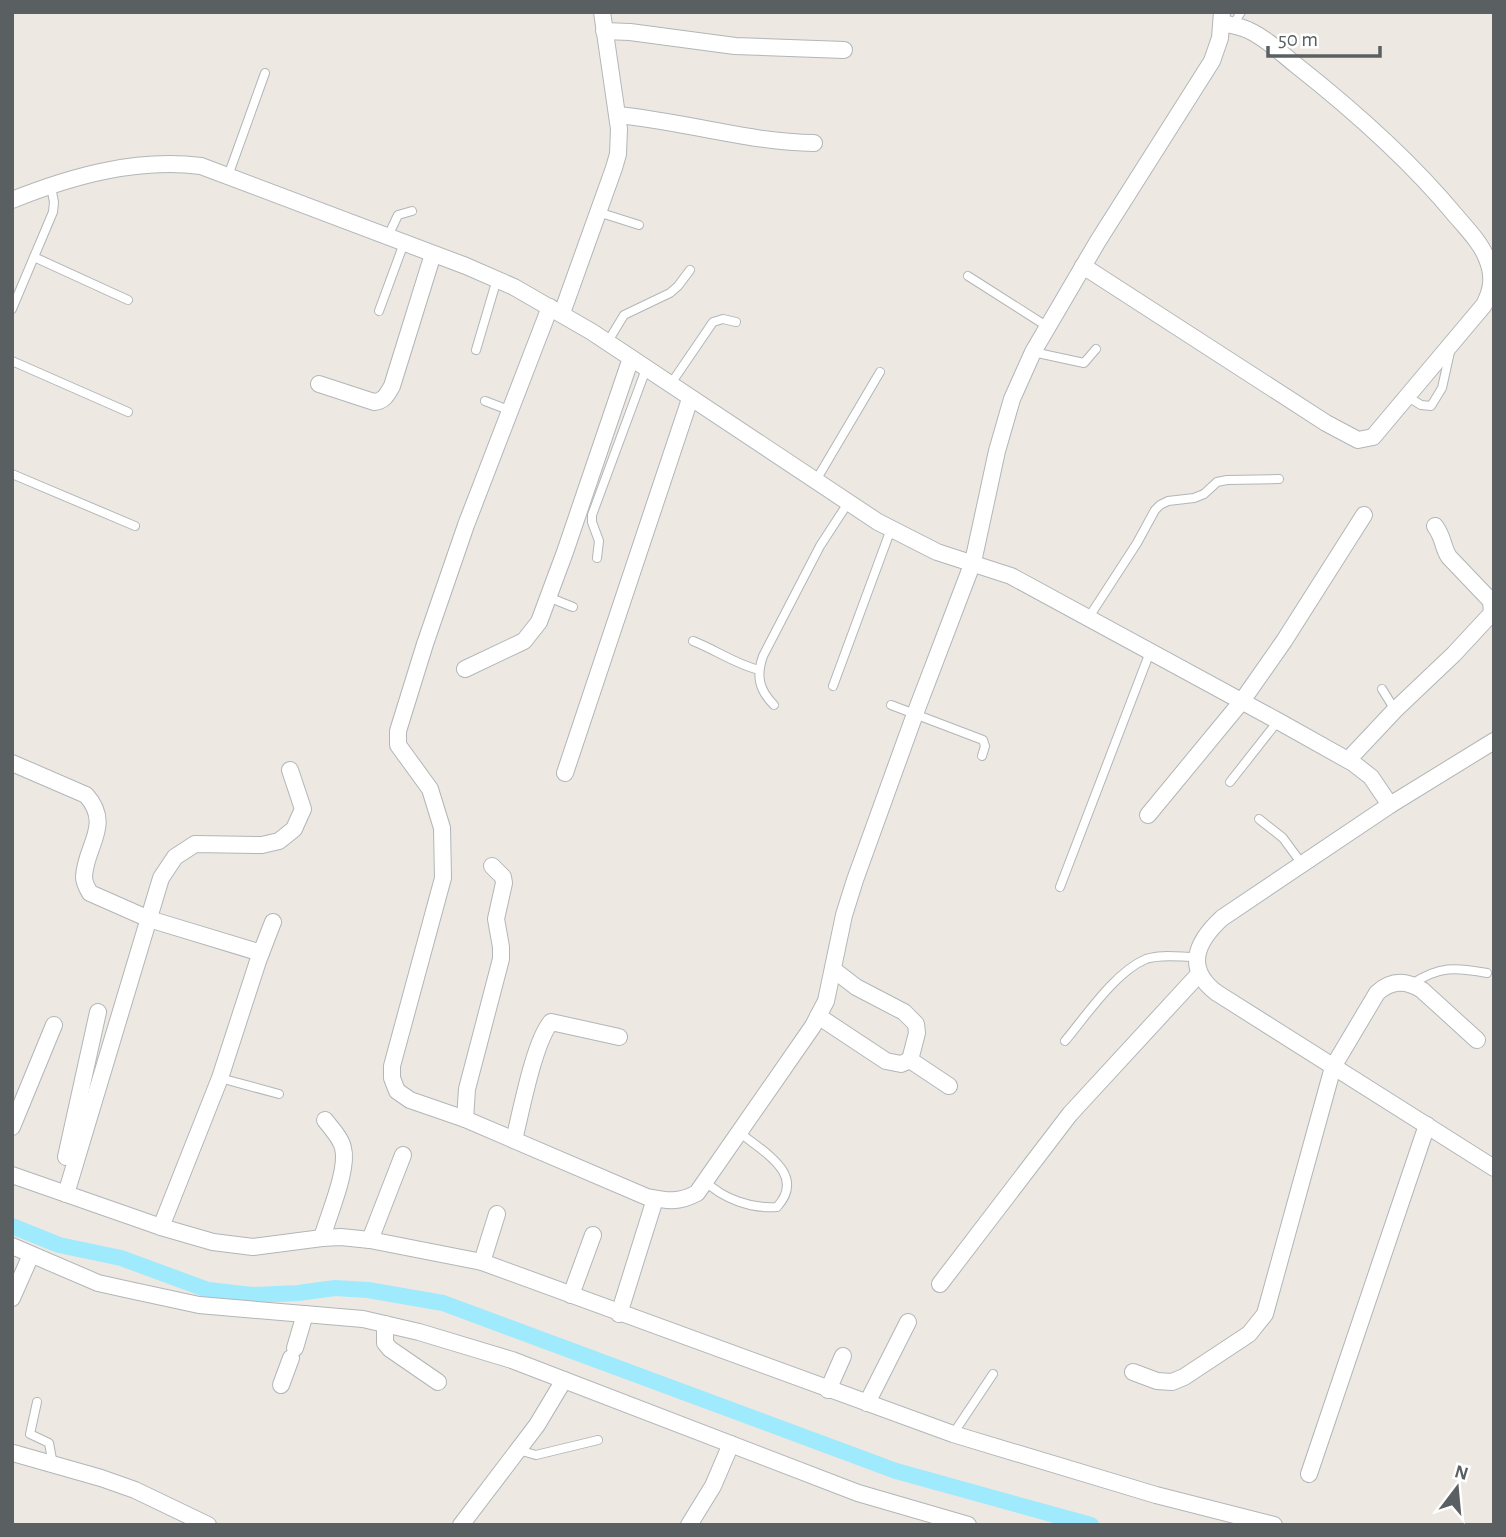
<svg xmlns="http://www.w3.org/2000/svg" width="1506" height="1537" viewBox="0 0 1506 1537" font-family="'Alegreya Sans',sans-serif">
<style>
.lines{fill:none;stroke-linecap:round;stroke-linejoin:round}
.canal{stroke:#a0eafe;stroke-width:16}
.service-casing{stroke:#b2b6b9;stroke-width:10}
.minor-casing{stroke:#b2b6b9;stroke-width:18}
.service{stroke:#fff;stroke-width:8}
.minor{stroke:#fff;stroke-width:16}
</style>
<rect width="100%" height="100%" fill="#ede8e1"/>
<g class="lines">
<path class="canal" d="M 12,1226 L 59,1245 L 121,1258 L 208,1290 L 252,1295 L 298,1293 L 335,1288 L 368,1290 L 443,1303 L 896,1471 L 1091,1525"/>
<g class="service-casing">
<g id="service">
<path d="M 1233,25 L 1241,12"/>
<path d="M 228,176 L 265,73"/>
<path d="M 598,212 L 639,225"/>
<path d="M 388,236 L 398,215 L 412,211"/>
<path d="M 34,257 L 128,300"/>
<path d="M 968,276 L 1048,327"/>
<path d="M 12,309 L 53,212 L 54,202 L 51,187"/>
<path d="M 379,311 L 404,243"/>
<path d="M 607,343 L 624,315 L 670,293 L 678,286 L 690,270"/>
<path d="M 476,350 L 497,279"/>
<path d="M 1033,352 L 1084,363 L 1096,349"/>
<path d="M 12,361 L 128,412"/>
<path d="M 670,385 L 713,322 L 723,319 L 736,322"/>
<path d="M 1408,397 L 1421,405 L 1431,406 L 1442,388 L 1450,352"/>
<path d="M 485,401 L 511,411"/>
<path d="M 12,474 L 135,526"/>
<path d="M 815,482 L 880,372"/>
<path d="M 597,558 L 599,541 L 592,522 L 592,515 L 646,369"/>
<path d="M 548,597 L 573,607"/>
<path d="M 1089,617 L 1137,543 L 1155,510 L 1160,505 L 1168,501 L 1194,498 L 1204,494 L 1217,482 L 1227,480 L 1279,479"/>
<path d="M 693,641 C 716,650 735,664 759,670"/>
<path d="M 833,686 L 891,529"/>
<path d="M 1382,689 L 1395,710"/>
<path d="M 774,705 C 759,690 756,676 763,656 L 820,546 L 848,503"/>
<path d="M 891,705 L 983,740 L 985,746 L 982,756"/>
<path d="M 1230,782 L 1278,721"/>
<path d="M 1259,819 L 1283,838 L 1302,864"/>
<path d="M 1060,887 L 1150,652"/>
<path d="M 1412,984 C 1439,966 1455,967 1487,973"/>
<path d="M 1065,1041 C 1086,1016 1115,972 1146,959 C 1160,954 1180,957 1195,957"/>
<path d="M 220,1078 L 279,1094"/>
<path d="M 705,1181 C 723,1199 752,1209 777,1207 C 807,1174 763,1152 739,1132"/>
<path d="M 37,1402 L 30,1434 L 49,1443 L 53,1465"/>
<path d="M 953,1434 L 993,1374"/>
<path d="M 518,1450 L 536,1455 L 598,1440"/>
</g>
</g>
<g class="minor-casing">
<g id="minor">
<path d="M 604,31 L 630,32 L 735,46 L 844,50"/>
<path d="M 617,115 C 683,121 747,142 814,143"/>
<path d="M 12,200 C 72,176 136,158 201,166 L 466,266 L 514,287 L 592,332 L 878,522 L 937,552 L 1011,576 L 1278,721 L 1353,763 L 1371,777 L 1390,805"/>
<path d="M 1083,266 L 1326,423 L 1358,440 L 1373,437 L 1484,305 C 1492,290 1494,276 1487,259 C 1481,243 1467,229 1456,216 C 1409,159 1353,110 1296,65 C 1281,53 1266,38 1248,30 C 1240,26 1231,25 1222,23"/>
<path d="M 550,307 L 466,525 L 425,644 L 398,731 L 398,745 L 430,789 L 442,828 L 443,878 L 392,1066 L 392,1078 L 397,1091 L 410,1100 L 465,1119 L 647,1197 C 667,1201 679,1203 697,1193 L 813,1026 L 826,1001 L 844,915 L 855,880 L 915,714 L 973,562 L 997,451 L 1012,399 L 1033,352 L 1098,241 L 1212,61 L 1220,38 L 1222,12"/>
<path d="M 562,313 L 614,168 L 618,154 L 619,129 L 602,12"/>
<path d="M 319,384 L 374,402 C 384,401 387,395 392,386 L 433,254"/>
<path d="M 465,669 L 524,641 L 539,622 L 565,552 L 631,358"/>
<path d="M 1494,741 L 1390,805 L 1222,918 C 1195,943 1185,969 1217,993 L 1494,1168"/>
<path d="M 1348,760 L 1395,710 L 1454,654 L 1492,613 L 1491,601 L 1449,557 C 1442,547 1445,540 1435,526"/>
<path d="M 12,763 L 86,795 C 113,825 85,846 84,877 C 84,883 87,888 90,893 L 149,919 L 261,953"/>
<path d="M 565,773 L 690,399"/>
<path d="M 1148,815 L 1242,701 L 1284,641 L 1364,515"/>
<path d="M 834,970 L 856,987 L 904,1012 L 916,1024 L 917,1033 L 910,1060 L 949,1086"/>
<path d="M 818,1016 L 886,1061 L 901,1064 L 910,1060"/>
<path d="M 465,1119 L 467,1089 L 501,959 L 501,947 L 496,919 L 504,883 L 503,877 L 492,866"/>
<path d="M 12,1127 L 54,1025"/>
<path d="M 514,1140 C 521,1112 534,1042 551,1022 L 619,1037"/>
<path d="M 66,1157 L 98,1012"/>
<path d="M 12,1175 L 161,1227 L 213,1242 L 253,1247 L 322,1238 L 341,1237 L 370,1240 L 482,1262 L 953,1434 L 1156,1495 L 1274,1525"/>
<path d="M 66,1194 L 161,878 L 175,857 L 195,844 L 262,845 L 279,841 L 294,829 L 303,809 L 290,770"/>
<path d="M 161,1227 L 220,1078 L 258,961 L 273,922"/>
<path d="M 322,1238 C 328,1216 349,1169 343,1148 C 341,1138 331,1128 325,1120"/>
<path d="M 370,1240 L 403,1155"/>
<path d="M 12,1246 L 98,1283 L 125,1289 L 199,1305 L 363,1319 L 419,1332 L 512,1360 L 858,1493 L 968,1525"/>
<path d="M 482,1262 L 497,1214"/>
<path d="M 940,1284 L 1070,1114 L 1199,974"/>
<path d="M 571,1295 L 593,1235"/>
<path d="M 12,1298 L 31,1255"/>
<path d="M 619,1314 L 655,1199"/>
<path d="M 385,1324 L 385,1343 L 390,1349 L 438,1382"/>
<path d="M 295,1348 L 305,1314"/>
<path d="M 1133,1372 L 1157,1381 L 1172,1382 L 1184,1377 L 1249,1334 L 1265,1314 L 1333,1067 L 1377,993 C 1391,980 1406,980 1422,990 L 1477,1040"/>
<path d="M 281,1385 L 291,1358"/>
<path d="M 828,1390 L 843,1356"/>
<path d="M 867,1403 L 908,1322"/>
<path d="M 13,1453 L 101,1478 L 135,1490 L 208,1525"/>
<path d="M 1309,1474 L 1427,1125"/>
<path d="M 461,1525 L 537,1425 L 564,1380"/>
<path d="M 689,1525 L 713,1486 L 731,1444"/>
</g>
</g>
<use href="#service" class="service"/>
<use href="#minor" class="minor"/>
</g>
<rect width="1506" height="1537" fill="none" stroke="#5a6062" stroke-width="28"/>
<g transform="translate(1457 1488) rotate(16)" stroke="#ffffff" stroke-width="5" paint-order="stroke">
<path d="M0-5L12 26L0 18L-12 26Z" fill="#5a6062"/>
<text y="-10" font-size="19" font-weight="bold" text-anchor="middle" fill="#5a6062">N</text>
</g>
<path d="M1268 46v10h112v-10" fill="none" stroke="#5a6062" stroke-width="3.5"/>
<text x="1278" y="46" font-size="21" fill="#5a6062" stroke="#ffffff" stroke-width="5" paint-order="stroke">50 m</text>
</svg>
